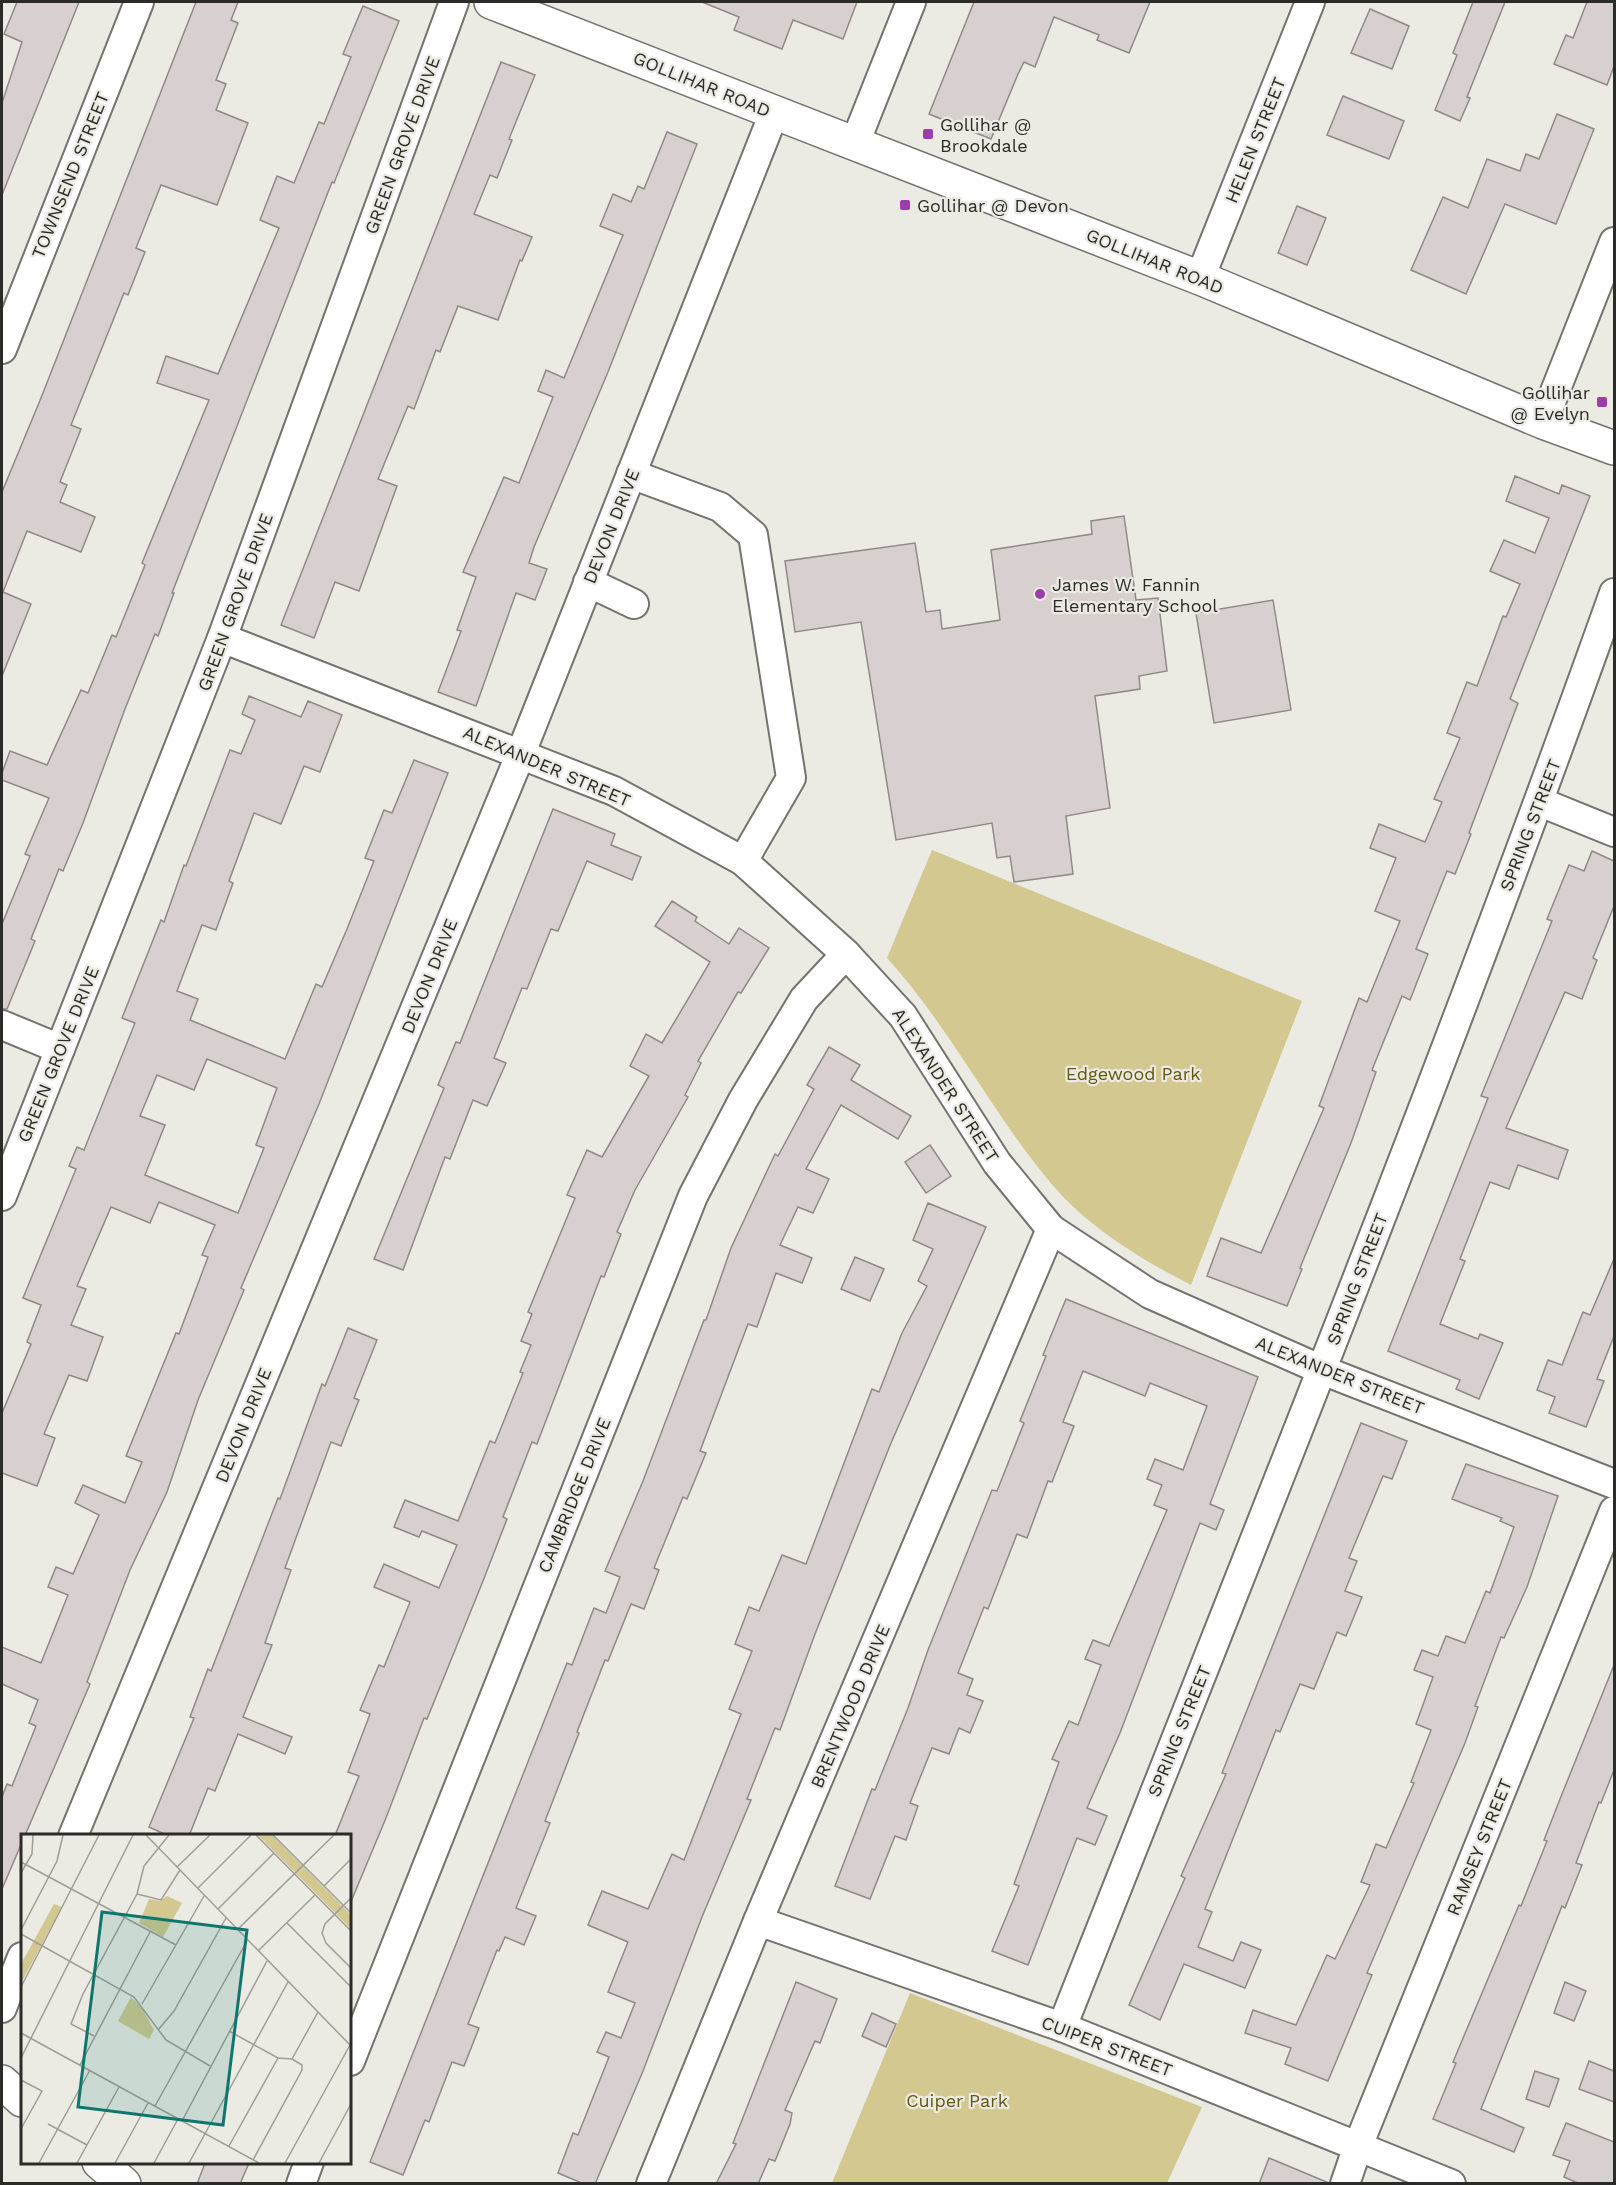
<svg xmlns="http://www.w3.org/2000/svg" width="1616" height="2185" viewBox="0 0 1616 2185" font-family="'Work Sans',sans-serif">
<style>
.green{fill:#d2c890}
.building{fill:#d8d0cf;stroke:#908988;stroke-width:1.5;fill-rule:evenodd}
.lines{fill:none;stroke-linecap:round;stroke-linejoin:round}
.minor-casing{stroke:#74736d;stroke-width:32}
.major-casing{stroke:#74736d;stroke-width:36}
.minor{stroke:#fff;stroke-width:28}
.major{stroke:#fff;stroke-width:33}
.poi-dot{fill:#9a3ea9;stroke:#ebeae3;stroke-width:2}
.labels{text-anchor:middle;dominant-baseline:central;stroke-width:4.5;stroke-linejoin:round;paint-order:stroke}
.street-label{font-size:18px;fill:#2b2b28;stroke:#ebeae3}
.poi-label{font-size:18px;fill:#2b2b28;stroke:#ebeae3;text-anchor:start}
.park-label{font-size:18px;fill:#64580d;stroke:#ebeae3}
.inset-road{fill:none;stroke:#9e9e98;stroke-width:1.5}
.view{fill:#0f766e;fill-opacity:0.15;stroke:#0f766e;stroke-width:3}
.inset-edge{fill:none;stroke:#2b2b28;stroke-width:3}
</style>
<rect width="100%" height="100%" fill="#ebeae3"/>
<g class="green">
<path d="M 932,850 L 1302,1001 L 1191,1285 C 1137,1257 1084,1225 1045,1176 C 988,1106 948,1025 887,958 Z"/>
<path d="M 910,1993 L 1202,2107 L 1167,2183 L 832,2183 Z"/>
</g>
<g class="building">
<path d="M 17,2 L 79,2 L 2,195 L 2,103 L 22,42 L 4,34 Z"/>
<path d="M 196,2 L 238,2 L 231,20 L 238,23 L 216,80 L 226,84 L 216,110 L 248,123 L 217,205 L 161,185 L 136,248 L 145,252 L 128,295 L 124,293 L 71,425 L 81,429 L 60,482 L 67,485 L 60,502 L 95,517 L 81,552 L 27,531 L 3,592 L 31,604 L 2,676 L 2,492 L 41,398 Z"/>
<path d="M 702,2 L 857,2 L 843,39 L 793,20 L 782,49 L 734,30 L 739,17 Z"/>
<path d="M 974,2 L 1150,2 L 1129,53 L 1097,40 L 1099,35 L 1054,17 L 1035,67 L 1024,62 L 1018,74 L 991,139 L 929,114 Z"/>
<path d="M 1473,2 L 1505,2 L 1467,97 L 1470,98 L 1460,121 L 1435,110 L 1457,55 L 1453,53 Z"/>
<path d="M 1587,2 L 1614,2 L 1614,66 L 1607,85 L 1554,64 L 1566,35 L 1573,38 Z"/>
<path d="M 363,6 L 399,21 L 334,183 L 332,182 L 172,593 L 174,593 L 158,636 L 155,634 L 125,709 L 83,823 L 63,871 L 59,869 L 31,939 L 35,941 L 7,1009 L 2,1009 L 2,924 L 30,856 L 25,854 L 49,798 L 2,780 L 2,773 L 10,751 L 47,765 L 81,690 L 88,693 L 112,635 L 116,637 L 145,565 L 142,563 L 209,400 L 157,383 L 166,356 L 218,374 L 279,228 L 260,220 L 277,176 L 294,183 L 319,122 L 324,124 L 351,57 L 343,54 Z"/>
<path d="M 1370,9 L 1409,26 L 1392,69 L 1351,53 Z"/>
<path d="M 501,62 L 535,75 L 509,139 L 512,140 L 497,178 L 490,175 L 474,214 L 532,237 L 522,261 L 520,260 L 498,320 L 458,306 L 440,352 L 436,350 L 414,409 L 408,406 L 378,479 L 397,486 L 359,591 L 335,582 L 314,638 L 281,625 Z"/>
<path d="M 1343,96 L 1404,121 L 1389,159 L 1327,135 Z"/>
<path d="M 1557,114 L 1594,129 L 1556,224 L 1505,204 L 1466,294 L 1411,270 L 1443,197 L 1468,208 L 1487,159 L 1520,171 L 1526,154 L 1539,159 Z"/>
<path d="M 667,132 L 697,144 L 608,372 L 534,547 L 529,563 L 547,569 L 535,600 L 516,593 L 476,706 L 438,692 L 461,631 L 457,630 L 476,577 L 463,572 L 504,477 L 519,483 L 553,397 L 538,391 L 546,370 L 564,378 L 623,235 L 600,226 L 613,194 L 631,202 L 638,186 L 644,189 Z"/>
<path d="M 1297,206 L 1326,218 L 1307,265 L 1278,253 Z"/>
<path d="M 1515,476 L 1559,494 L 1562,485 L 1590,496 L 1510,699 L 1518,703 L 1469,833 L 1471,834 L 1455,874 L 1447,871 L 1416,949 L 1428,954 L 1410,1000 L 1402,996 L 1372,1070 L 1376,1072 L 1351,1143 L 1300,1268 L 1302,1269 L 1287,1306 L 1207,1276 L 1221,1238 L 1261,1253 L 1324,1108 L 1319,1106 L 1359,998 L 1367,1002 L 1400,921 L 1375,911 L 1396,858 L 1370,848 L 1379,824 L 1425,842 L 1442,802 L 1434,799 L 1460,738 L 1447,733 L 1467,682 L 1477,686 L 1503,616 L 1506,617 L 1520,584 L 1490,571 L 1504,540 L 1535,553 L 1549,518 L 1506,501 Z"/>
<path d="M 1124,516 L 1136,600 L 1158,598 L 1167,671 L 1139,676 L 1140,689 L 1095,696 L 1110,808 L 1066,816 L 1073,874 L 1014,882 L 1010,856 L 997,858 L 992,823 L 896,840 L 861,622 L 795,632 L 785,561 L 915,543 L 926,612 L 940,610 L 942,629 L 1000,620 L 991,550 L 1092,534 L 1091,521 Z"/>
<path d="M 1273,600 L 1291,710 L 1214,723 L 1196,613 Z"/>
<path d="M 249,696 L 301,717 L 308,701 L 342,715 L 320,772 L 304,766 L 281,824 L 254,813 L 229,881 L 233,883 L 216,930 L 202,925 L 177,991 L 198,999 L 190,1020 L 285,1059 L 316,984 L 322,987 L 347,929 L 374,861 L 365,858 L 384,810 L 392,813 L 414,760 L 448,773 L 319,1104 L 241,1288 L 244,1290 L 198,1400 L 167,1492 L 130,1570 L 87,1682 L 90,1684 L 2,1889 L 2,1797 L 7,1784 L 12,1786 L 36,1726 L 29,1723 L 38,1700 L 2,1684 L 2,1647 L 41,1663 L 68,1595 L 48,1587 L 56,1567 L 73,1574 L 99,1515 L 75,1503 L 83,1485 L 125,1503 L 142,1462 L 126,1456 L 176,1333 L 179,1334 L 208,1257 L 202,1255 L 215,1225 L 159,1202 L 150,1223 L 111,1207 L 77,1286 L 86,1289 L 71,1325 L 103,1337 L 87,1381 L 69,1375 L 44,1434 L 55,1438 L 37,1486 L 2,1473 L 2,1413 L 31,1344 L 27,1342 L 41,1305 L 23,1298 L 76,1169 L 69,1166 L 77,1147 L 84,1150 L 135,1023 L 122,1018 L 161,920 L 164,922 L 184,865 L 186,866 L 230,750 L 241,754 L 255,720 L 242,714 ZM 207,1059 L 277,1088 L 256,1145 L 264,1148 L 238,1213 L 145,1175 L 165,1125 L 140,1116 L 157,1075 L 194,1090 Z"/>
<path d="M 553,809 L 615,834 L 611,845 L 641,857 L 632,880 L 587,861 L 558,931 L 551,929 L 527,989 L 522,988 L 494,1058 L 506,1063 L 487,1106 L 473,1100 L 450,1159 L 445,1157 L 403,1270 L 374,1259 L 444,1088 L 438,1085 L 456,1042 L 460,1043 Z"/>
<path d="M 1592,851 L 1614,861 L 1614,906 L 1593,958 L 1597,960 L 1582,999 L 1565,992 L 1506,1128 L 1568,1150 L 1558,1179 L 1518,1165 L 1509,1189 L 1490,1182 L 1460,1259 L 1465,1261 L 1440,1324 L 1478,1339 L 1480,1334 L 1503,1343 L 1479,1399 L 1456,1389 L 1460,1380 L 1388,1351 L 1488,1098 L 1481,1096 L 1552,921 L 1547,919 L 1569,865 L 1584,871 Z"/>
<path d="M 672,901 L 697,917 L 695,921 L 729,944 L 739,928 L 769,948 L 741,993 L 738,992 L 698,1061 L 701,1063 L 685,1095 L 688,1097 L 635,1190 L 617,1232 L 621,1234 L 604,1277 L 601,1276 L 537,1444 L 532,1442 L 503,1517 L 507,1519 L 483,1581 L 427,1719 L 424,1718 L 386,1818 L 350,1904 L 350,1836 L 336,1833 L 359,1776 L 348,1772 L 370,1714 L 360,1710 L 379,1665 L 384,1667 L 410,1602 L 374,1587 L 384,1564 L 439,1588 L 457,1545 L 422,1531 L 419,1537 L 394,1527 L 405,1500 L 458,1521 L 490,1441 L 495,1443 L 523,1373 L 520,1372 L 531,1345 L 521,1341 L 532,1314 L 528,1312 L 575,1198 L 567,1195 L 587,1150 L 602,1157 L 649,1076 L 630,1066 L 646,1034 L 662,1043 L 710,962 L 655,926 Z"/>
<path d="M 829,1047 L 860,1065 L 851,1080 L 911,1116 L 898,1139 L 841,1105 L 806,1169 L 829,1179 L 813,1213 L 798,1207 L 780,1245 L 812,1258 L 802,1283 L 776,1273 L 757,1327 L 748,1324 L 700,1451 L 706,1453 L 687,1499 L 683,1497 L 654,1568 L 659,1570 L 644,1609 L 631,1604 L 608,1661 L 605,1660 L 577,1732 L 579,1733 L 545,1821 L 550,1823 L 516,1908 L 536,1916 L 524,1945 L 505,1937 L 499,1951 L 497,1950 L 468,2024 L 479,2028 L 464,2066 L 452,2062 L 429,2122 L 425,2120 L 403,2175 L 370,2162 L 567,1663 L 572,1665 L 594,1608 L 606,1613 L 620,1577 L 605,1571 L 643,1481 L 704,1320 L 706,1320 L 731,1248 L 775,1154 L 778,1156 L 814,1089 L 807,1085 Z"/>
<path d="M 930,1145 L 951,1176 L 926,1193 L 905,1162 Z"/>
<path d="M 928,1203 L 986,1227 L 891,1443 L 815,1634 L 780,1730 L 775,1728 L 747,1799 L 751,1800 L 702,1917 L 643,2071 L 595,2184 L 584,2184 L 558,2173 L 573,2133 L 578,2135 L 609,2057 L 597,2052 L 606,2032 L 621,2038 L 635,2003 L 608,1992 L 628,1942 L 588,1925 L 602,1891 L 648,1909 L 672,1854 L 684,1860 L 741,1714 L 729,1709 L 752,1651 L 735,1644 L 749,1607 L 759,1611 L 782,1555 L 806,1564 L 872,1389 L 879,1392 L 902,1333 L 927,1286 L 918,1281 L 933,1249 L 913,1240 Z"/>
<path d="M 855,1257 L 884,1269 L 870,1301 L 841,1289 Z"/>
<path d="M 1614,1259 L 1614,1336 L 1597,1379 L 1604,1381 L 1586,1427 L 1549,1413 L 1555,1397 L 1537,1390 L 1548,1360 L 1562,1365 L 1583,1312 L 1590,1315 Z"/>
<path d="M 1066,1299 L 1258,1377 L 1210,1504 L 1224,1510 L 1216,1530 L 1200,1523 L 1120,1733 L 1087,1808 L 1107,1816 L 1095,1845 L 1077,1838 L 1028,1965 L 992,1951 L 1019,1886 L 1014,1884 L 1059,1762 L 1052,1759 L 1069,1721 L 1078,1725 L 1101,1665 L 1085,1659 L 1093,1640 L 1109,1646 L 1167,1510 L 1154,1505 L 1162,1485 L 1147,1479 L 1155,1459 L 1183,1470 L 1207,1406 L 1150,1383 L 1145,1396 L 1083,1371 L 1063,1422 L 1074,1426 L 1052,1482 L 1048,1481 L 1027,1538 L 1017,1534 L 988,1609 L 984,1607 L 958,1673 L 973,1679 L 967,1695 L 983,1701 L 970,1733 L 959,1728 L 949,1754 L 932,1748 L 910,1803 L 918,1806 L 906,1840 L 895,1836 L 870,1899 L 835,1886 L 872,1789 L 875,1790 L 908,1708 L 928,1650 L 992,1490 L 997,1491 L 1024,1423 L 1020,1421 L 1046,1356 L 1043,1355 Z"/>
<path d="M 348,1328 L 377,1340 L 354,1398 L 359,1400 L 347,1430 L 341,1446 L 331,1442 L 285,1568 L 291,1570 L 265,1643 L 272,1645 L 243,1717 L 292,1737 L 285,1754 L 238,1734 L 215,1791 L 208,1788 L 189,1836 L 169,1836 L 149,1827 L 194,1718 L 190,1717 L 208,1669 L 211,1671 L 278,1498 L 280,1499 L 322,1384 L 325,1386 Z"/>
<path d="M 1361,1423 L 1407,1441 L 1392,1479 L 1383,1476 L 1349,1558 L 1357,1561 L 1345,1591 L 1362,1597 L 1346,1636 L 1337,1632 L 1314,1689 L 1300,1684 L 1280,1732 L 1276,1730 L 1205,1909 L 1212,1912 L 1198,1947 L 1233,1961 L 1241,1942 L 1261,1950 L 1245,1988 L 1184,1964 L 1160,2020 L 1129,2005 L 1185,1878 L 1181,1876 L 1226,1774 L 1222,1773 Z"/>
<path d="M 1466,1464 L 1558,1496 L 1527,1587 L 1504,1638 L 1501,1637 L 1475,1706 L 1478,1707 L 1465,1743 L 1367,1973 L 1372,1975 L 1328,2081 L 1285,2064 L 1291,2048 L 1245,2033 L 1253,2010 L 1296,2025 L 1327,1955 L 1335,1959 L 1370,1885 L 1361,1882 L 1376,1844 L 1386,1848 L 1414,1783 L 1411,1782 L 1431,1730 L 1416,1724 L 1433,1677 L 1414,1670 L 1422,1650 L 1438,1656 L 1446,1636 L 1465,1643 L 1486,1591 L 1490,1593 L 1514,1527 L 1500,1521 L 1502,1518 L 1452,1499 Z"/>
<path d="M 1614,1665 L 1614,1770 L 1601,1803 L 1599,1802 L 1576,1863 L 1582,1865 L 1565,1908 L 1562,1906 L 1481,2109 L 1524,2128 L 1514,2152 L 1433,2119 L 1456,2063 L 1453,2062 L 1519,1905 L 1521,1906 L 1547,1841 L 1544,1840 L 1560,1799 Z"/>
<path d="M 796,1982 L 837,1999 L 820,2043 L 815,2041 L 785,2110 L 792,2113 L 790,2124 L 775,2161 L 769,2159 L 758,2184 L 716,2184 L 736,2144 L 733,2143 Z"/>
<path d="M 1565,1982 L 1586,1991 L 1574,2021 L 1554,2013 Z"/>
<path d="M 872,2013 L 896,2024 L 886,2047 L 862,2036 Z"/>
<path d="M 1589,2061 L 1614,2071 L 1614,2102 L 1579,2089 Z"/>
<path d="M 1535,2071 L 1559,2079 L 1549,2107 L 1526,2099 Z"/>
<path d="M 1566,2123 L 1614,2142 L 1614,2184 L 1580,2184 L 1564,2177 L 1570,2161 L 1553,2155 Z"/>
<path d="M 1269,2158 L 1329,2183 L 1329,2184 L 1259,2184 Z"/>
<path d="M 205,2163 L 249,2163 L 240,2184 L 197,2184 Z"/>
</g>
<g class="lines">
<g class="minor-casing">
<g id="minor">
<path d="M 855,143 L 911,2"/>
<path d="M 1200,278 L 1310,2"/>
<path d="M 2,349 L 139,2"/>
<path d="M 1543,422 L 1614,242"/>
<path d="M 631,474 L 720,507 L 753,535 L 791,778 L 743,861"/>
<path d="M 588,582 L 634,604"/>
<path d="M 222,638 L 614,791 L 743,861 L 846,954 L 903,1016 L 997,1163 L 1051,1229 L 1150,1294 L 1322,1370 L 1614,1484"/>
<path d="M 1540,802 L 1614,832"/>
<path d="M 2,1025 L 60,1049"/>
<path d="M 2,1196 L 222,638 L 454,2"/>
<path d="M 73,1836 L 521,753 L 774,113"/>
<path d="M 758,1921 L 1062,2027 L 1451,2184"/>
<path d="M 2,2008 L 22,1957"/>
<path d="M 1062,2027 C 1250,1551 1442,1076 1614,593"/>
<path d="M 350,2061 L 693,1196 L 743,1100 L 804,999 L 846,954"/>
<path d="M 301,2184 L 309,2162"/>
<path d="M 651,2184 L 758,1921 L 1051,1229"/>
<path d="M 1345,2184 L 1358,2146 L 1614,1511"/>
</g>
</g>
<g class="major-casing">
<g id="major">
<path d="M 491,2 L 1200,278 L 1543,422 L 1614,448"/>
<path d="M 2,2082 L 22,2100"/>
<path d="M 99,2162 L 124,2184"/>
</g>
</g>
<use href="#minor" class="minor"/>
<use href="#major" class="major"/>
</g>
<g class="poi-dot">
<rect x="922" y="128" width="12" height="12" rx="3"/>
<rect x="899" y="199" width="12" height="12" rx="3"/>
<rect x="1596" y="396" width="12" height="12" rx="3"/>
<circle cx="1040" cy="594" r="6"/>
</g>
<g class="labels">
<g class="street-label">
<text transform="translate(702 84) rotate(22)">GOLLIHAR ROAD</text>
<text transform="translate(1255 140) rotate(-68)">HELEN STREET</text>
<text transform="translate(402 145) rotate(-70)">GREEN GROVE DRIVE</text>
<text transform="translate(70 175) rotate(-68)">TOWNSEND STREET</text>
<text transform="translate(1155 261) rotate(22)">GOLLIHAR ROAD</text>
<text transform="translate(611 526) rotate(-68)">DEVON DRIVE</text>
<text transform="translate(235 602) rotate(-70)">GREEN GROVE DRIVE</text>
<text transform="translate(547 766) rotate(23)">ALEXANDER STREET</text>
<text transform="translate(1530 825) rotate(-69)">SPRING STREET</text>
<text transform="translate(429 976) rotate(-68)">DEVON DRIVE</text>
<text transform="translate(58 1054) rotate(-68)">GREEN GROVE DRIVE</text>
<text transform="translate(946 1085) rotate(57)">ALEXANDER STREET</text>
<text transform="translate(1357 1279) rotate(-69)">SPRING STREET</text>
<text transform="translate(1340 1375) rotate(22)">ALEXANDER STREET</text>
<text transform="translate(243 1425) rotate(-68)">DEVON DRIVE</text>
<text transform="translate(574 1495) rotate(-68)">CAMBRIDGE DRIVE</text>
<text transform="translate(850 1706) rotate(-67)">BRENTWOOD DRIVE</text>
<text transform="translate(1179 1731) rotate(-68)">SPRING STREET</text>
<text transform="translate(1479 1847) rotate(-68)">RAMSEY STREET</text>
<text transform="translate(1107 2046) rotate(21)">CUIPER STREET</text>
</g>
<g class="poi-label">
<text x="940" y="124">Gollihar @<tspan x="940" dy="21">Brookdale</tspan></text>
<text x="917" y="205">Gollihar @ Devon</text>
<text x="1590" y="392" text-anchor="end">Gollihar<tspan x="1590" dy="21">@ Evelyn</tspan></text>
<text x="1052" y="584">James W. Fannin<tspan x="1052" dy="21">Elementary School</tspan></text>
</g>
<g class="park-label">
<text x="1133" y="1073">Edgewood Park</text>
<text x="957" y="2100">Cuiper Park</text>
</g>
</g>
<g transform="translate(21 1834)">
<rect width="330" height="330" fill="#ebeae3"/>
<path d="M 237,1 L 251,1 L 330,81 L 330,95 ZM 146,62 L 161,69 L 142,103 L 118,89 L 128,65 L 139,67 ZM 33,70 L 41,73 L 0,149 L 0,130 ZM 110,163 L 121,174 L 133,196 L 128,205 L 97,187 Z" fill="#d2c890"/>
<path class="inset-road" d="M 125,1 L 330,212M 235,1 L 330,97M 252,1 L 330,79M 0,28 L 155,111M 156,33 L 189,1M 0,39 L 11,20 L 12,1M 303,52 L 330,25M 177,54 L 230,1M 116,60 L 140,66 L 159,36M 330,64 L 304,90 L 301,99 L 305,109 L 330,134M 197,75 L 253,19M 266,89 L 330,153M 0,96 L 36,27 L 42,1M 216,96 L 313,1M 0,100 L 113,163 L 145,206 L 189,232M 237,117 L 294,61M 0,153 L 78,1M 121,170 L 183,62M 137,196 L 153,177 L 205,84M 208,197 L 257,224 L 271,225M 0,199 L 238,329M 73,202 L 50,190 L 62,160 L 116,60 L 123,32 L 148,1M 0,224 L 112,1M 271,225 L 297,178M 59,231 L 129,98M 0,246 L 21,257 L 0,295M 134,272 L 226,107M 161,287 L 246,127M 27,290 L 66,311M 208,312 L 257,224M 232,326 L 281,236 L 281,231 L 271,225M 18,329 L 69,236M 56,329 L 98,253M 94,329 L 127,269M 133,329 L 157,285M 168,329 L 267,148M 264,329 L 329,211M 298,329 L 330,270"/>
<path class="view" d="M 81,78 L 226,96 L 202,291 L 57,273 Z"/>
<rect width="330" height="330" class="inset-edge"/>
</g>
<rect width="1616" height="2185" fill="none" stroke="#2b2b28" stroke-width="6"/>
</svg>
